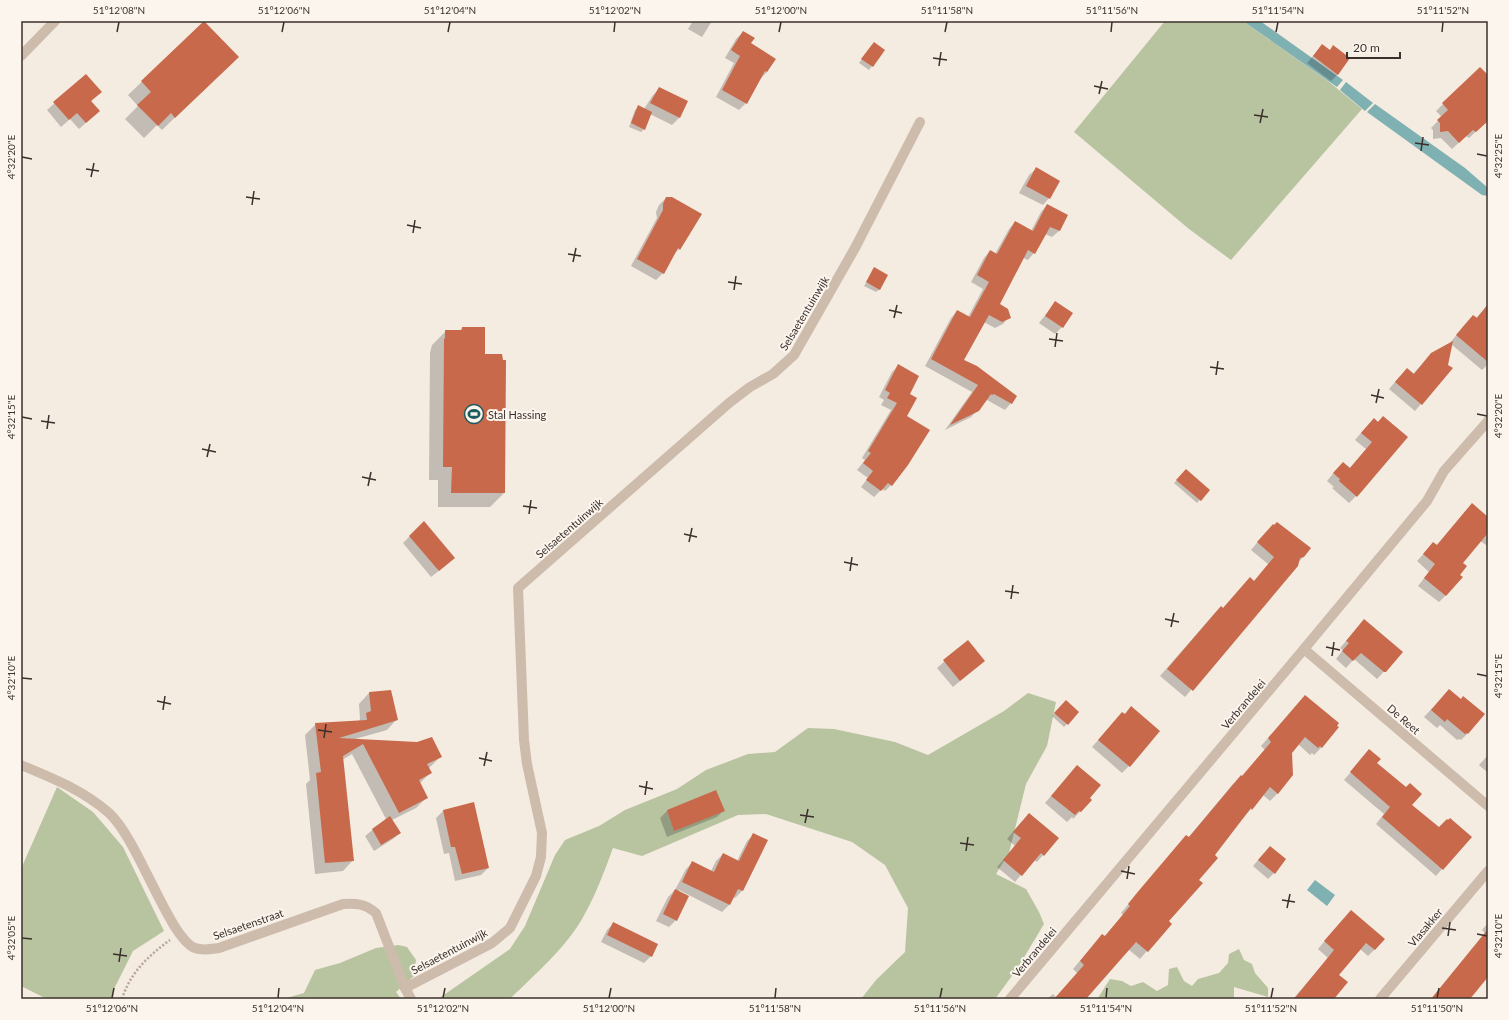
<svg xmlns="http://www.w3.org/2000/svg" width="1509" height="1020" viewBox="0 0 1509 1020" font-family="Lato,sans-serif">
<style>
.green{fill:#b8c4a0}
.water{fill:#7fb0b2}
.shadow{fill:#0003}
.building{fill:#c8694b}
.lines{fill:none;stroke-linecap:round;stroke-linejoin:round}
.path{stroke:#b9a596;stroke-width:2.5;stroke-dasharray:2 2;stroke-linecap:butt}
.street{stroke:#cdbbac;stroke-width:10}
.ticks{fill:none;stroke:#3b302b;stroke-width:1.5}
.labels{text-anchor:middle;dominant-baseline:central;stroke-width:4;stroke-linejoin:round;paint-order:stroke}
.street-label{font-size:11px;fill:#3b302b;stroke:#fbf5ee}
.poi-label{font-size:11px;fill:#3b302b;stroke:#fbf5ee;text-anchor:start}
.neatline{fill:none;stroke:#3b302b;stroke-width:1.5}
.ticks-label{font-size:10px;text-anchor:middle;fill:#3b302b}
</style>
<rect width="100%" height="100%" fill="#f4ebe1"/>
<g class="green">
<path d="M 1165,21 L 1243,21 L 1328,81 L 1362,109 L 1231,260 L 1189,229 L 1074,132 Z"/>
<path d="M 1028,693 L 1056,702 L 1047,746 L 1026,784 L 1009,853 L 996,874 L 1026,889 L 1039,912 L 1044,924 L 1017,969 L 995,999 L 861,999 L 876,980 L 905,952 L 908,908 L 885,865 L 852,842 L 766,814 L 738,815 L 642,856 L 613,848 C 604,872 595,897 582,919 C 564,950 535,974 510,999 L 438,999 L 510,949 L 525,926 L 555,855 L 565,840 L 599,826 L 625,810 L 677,789 L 706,770 L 748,754 L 775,752 L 808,728 L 834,729 L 895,742 L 928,755 L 1004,711 Z"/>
<path d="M 57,787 L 93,812 L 123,847 L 164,931 L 133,951 L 114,989 L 112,999 L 47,999 L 21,986 L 21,869 Z"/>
<path d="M 398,945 L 407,947 L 416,960 L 414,976 L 396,992 L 401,999 L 283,999 L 304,993 L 315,970 L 340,963 L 376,948 Z"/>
<path d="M 1239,949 L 1244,960 L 1252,964 L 1255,973 L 1268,988 L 1268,997 L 1234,987 L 1234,999 L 1098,998 L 1110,979 L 1122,981 L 1131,986 L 1143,982 L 1157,991 L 1168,985 L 1169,969 L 1177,967 L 1184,981 L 1192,986 L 1198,979 L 1219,973 L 1228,963 L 1229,954 Z"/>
</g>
<g class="water">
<path d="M 1243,21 L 1260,21 L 1343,80 L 1337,87 Z"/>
<path d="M 1346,82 L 1373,103 L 1365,111 L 1340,90 Z"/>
<path d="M 1375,104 L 1465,168 L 1488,188 L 1488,196 L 1482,195 L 1367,112 Z"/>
<path d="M 1315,880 L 1335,895 L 1327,906 L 1307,890 Z"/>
</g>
<g class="shadow">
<path d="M 693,21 L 712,21 L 702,37 L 688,29 Z"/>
<path d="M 204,22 L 224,70 L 162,130 L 157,125 L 144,138 L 125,119 L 138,106 L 128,95 Z"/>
<path d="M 743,32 L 750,44 L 774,59 L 767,72 L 760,79 L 746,103 L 739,110 L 716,97 L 734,63 L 725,58 L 736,39 Z"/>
<path d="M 1322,45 L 1329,51 L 1333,47 L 1338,74 L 1331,81 L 1307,63 Z"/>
<path d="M 871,46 L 872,66 L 869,70 L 859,63 Z"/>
<path d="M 1480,68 L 1488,77 L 1488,120 L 1469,138 L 1466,136 L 1452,149 L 1441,138 L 1433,139 L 1433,130 L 1431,128 L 1442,117 L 1436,111 Z"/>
<path d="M 86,75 L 91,101 L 99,111 L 79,129 L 70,119 L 61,127 L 47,110 Z"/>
<path d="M 660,88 L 687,102 L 679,118 L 672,125 L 650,114 L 644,129 L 641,132 L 629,127 L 635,110 L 638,107 L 644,109 L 653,95 Z"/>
<path d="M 1036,169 L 1049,198 L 1043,205 L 1019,193 L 1029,175 Z"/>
<path d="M 666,198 L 679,249 L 673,255 L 663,273 L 656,280 L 631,266 L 657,218 L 656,212 L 659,205 Z"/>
<path d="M 1047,205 L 1066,215 L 1059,231 L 1052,237 L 1045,234 L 1034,253 L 1028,260 L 1023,258 L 998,305 L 1009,317 L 1003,324 L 995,328 L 984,322 L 963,360 L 1011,403 L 1005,410 L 987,400 L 971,417 L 945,430 L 972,392 L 925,366 L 951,318 L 957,311 L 968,317 L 983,289 L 971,282 L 984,258 L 990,251 L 995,254 L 1009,229 L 1015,222 L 1031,231 L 1041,212 Z"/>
<path d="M 875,268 L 880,289 L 876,292 L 864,286 Z"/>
<path d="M 1055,303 L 1062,327 L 1055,334 L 1039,323 Z"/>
<path d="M 1488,305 L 1488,364 L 1482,370 L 1451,344 L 1421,404 L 1415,411 L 1389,389 L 1400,376 L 1413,374 L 1431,354 L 1450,343 L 1466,323 L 1473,316 L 1476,318 Z"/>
<path d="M 462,328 L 484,355 L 504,493 L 490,507 L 438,507 L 438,480 L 429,480 L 430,353 L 432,345 L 446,331 L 459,331 Z"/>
<path d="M 898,366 L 908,394 L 905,416 L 891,485 L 885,491 L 882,489 L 874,497 L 861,487 L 868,478 L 857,470 L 865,460 L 862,458 L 891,410 L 881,405 L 884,400 L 879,397 L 892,372 Z"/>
<path d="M 1383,417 L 1356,496 L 1349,503 L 1332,488 L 1334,487 L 1327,481 L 1336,470 L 1349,469 L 1366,449 L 1355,440 L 1367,426 L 1377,423 Z"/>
<path d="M 1186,471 L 1209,490 L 1197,503 L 1174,483 Z"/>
<path d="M 1465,512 L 1488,518 L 1488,543 L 1486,545 L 1480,541 L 1461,563 L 1446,595 L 1439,602 L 1418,586 L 1429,572 L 1417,561 L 1427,550 L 1436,546 Z"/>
<path d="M 424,522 L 446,565 L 431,577 L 403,543 Z"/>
<path d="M 1266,532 L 1303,557 L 1185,697 L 1160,676 L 1214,614 L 1221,607 L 1223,609 L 1254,582 L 1268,564 L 1251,550 Z"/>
<path d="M 1358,627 L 1402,652 L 1377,679 L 1354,659 L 1346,668 L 1336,659 L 1343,650 L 1340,648 Z"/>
<path d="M 968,641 L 984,661 L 953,687 L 937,668 Z"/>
<path d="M 1449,690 L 1468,733 L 1461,740 L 1459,739 L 1457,740 L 1440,725 L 1437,728 L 1424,717 Z"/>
<path d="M 390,691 L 397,719 L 387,730 L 355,739 L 440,757 L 428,769 L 430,773 L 419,784 L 426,798 L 416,808 L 392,820 L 400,833 L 393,839 L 374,851 L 365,836 L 386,819 L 352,754 L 342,760 L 353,860 L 343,871 L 315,874 L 306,784 L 310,780 L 305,735 L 316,724 L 359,721 L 360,719 L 359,704 L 369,693 Z"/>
<path d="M 1305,696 L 1322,747 L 1314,755 L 1312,753 L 1310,755 L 1298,744 L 1291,753 L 1278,793 L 1270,801 L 1263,795 L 1244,817 L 1213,855 L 1198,880 L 1167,921 L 1170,924 L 1140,959 L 1128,949 L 1085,999 L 1047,999 L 1053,994 L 1056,997 L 1077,973 L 1073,969 L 1095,943 L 1104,937 L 1123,915 L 1121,913 L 1179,844 L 1188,838 L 1233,784 L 1242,777 L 1265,750 L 1261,746 Z"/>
<path d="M 1066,702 L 1078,712 L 1064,727 L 1052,716 Z"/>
<path d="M 1116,720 L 1129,766 L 1122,773 L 1092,747 Z"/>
<path d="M 1488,755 L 1488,773 L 1479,765 Z"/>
<path d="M 1363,758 L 1376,763 L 1411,805 L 1442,869 L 1436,876 L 1376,824 L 1384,814 L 1344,780 Z"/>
<path d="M 1077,766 L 1088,798 L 1091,800 L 1073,819 L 1072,817 L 1067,822 L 1045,803 Z"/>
<path d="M 715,792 L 724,810 L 717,817 L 667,837 L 660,818 L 667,811 Z"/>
<path d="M 474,804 L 488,868 L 481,875 L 455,881 L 449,853 L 444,854 L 436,818 L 443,811 Z"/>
<path d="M 1022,821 L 1043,855 L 1037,862 L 1034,860 L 1015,882 L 997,867 L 1015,846 L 1007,839 Z"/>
<path d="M 754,834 L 766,840 L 742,891 L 735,898 L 733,897 L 729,905 L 722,912 L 679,890 L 676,920 L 669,927 L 656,921 L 668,897 L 675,890 L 686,869 L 693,862 L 711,871 L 716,861 L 723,854 L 737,861 L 747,841 Z"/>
<path d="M 1264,853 L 1274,873 L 1268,879 L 1253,866 Z"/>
<path d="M 1344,918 L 1375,949 L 1368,956 L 1360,949 L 1337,975 L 1333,999 L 1293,999 L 1328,958 L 1318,949 Z"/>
<path d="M 614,923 L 651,956 L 644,963 L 601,942 L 607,930 Z"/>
<path d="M 1488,923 L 1488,968 L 1467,999 L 1431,999 L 1485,933 L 1482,930 Z"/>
</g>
<g class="building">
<path d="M 204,21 L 239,57 L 175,118 L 171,113 L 158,126 L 137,105 L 151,92 L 141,81 Z"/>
<path d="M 743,31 L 755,38 L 751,43 L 776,59 L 767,72 L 765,71 L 747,104 L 722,90 L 740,56 L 731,50 Z"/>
<path d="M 874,42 L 885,50 L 873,67 L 861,59 Z"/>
<path d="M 1322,44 L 1330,50 L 1333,45 L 1350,58 L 1338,75 L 1313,56 Z"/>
<path d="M 1480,67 L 1488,75 L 1488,121 L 1476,132 L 1473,130 L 1459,143 L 1448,131 L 1440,132 L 1440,123 L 1437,120 L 1448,110 L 1442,103 Z"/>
<path d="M 86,74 L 102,92 L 91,101 L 100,111 L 86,123 L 77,113 L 69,120 L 53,102 Z"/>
<path d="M 659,87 L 688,101 L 680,118 L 650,103 Z"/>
<path d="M 638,105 L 652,112 L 645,130 L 631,123 Z"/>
<path d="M 1036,167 L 1060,181 L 1050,199 L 1026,186 Z"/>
<path d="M 666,197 L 672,197 L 702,214 L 680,250 L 678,248 L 664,274 L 637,259 L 663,210 L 663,204 Z"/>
<path d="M 1047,204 L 1068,215 L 1060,231 L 1050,227 L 1035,254 L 1028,250 L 1000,304 L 1008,309 L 1011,318 L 1002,322 L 989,315 L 964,360 L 977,366 L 1017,396 L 1012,404 L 994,394 L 992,395 L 991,394 L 979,411 L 950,425 L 978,385 L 931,359 L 957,310 L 970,317 L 989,282 L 977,275 L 990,250 L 997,254 L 1015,221 L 1033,231 Z"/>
<path d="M 874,267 L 888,275 L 880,290 L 866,282 Z"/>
<path d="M 1055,301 L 1073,313 L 1063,328 L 1045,316 Z"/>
<path d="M 1488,304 L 1488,362 L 1456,335 L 1473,315 L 1477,318 Z"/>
<path d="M 462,327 L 485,327 L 485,354 L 502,354 L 503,360 L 506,360 L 505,493 L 451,493 L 452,467 L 443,467 L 444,338 L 445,339 L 445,330 L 462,330 Z"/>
<path d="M 1453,341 L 1448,365 L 1453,368 L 1422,405 L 1395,382 L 1407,368 L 1414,374 L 1431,353 Z"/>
<path d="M 898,364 L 919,376 L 910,394 L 917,398 L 907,416 L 930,430 L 908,465 L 892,486 L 888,483 L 881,491 L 866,480 L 873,471 L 863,463 L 871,453 L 868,451 L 897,403 L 887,398 L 890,393 L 885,390 Z"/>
<path d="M 1383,416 L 1408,437 L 1357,497 L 1339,481 L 1340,479 L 1333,473 L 1343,462 L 1350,468 L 1372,442 L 1361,433 L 1374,418 L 1378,422 Z"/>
<path d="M 1186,469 L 1210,490 L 1201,501 L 1176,480 Z"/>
<path d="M 1472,503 L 1488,517 L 1488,533 L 1463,563 L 1467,566 L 1460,575 L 1463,577 L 1446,596 L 1424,578 L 1435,564 L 1423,554 L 1433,542 L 1437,545 Z"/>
<path d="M 424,521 L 455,558 L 439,571 L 409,536 Z"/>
<path d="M 1277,522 L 1311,548 L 1304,557 L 1300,558 L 1298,566 L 1193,691 L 1167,669 L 1221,606 L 1223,608 L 1250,577 L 1254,581 L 1274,557 L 1257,542 L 1273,524 L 1274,525 Z"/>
<path d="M 1364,619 L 1403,652 L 1386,672 L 1384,672 L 1361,653 L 1353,661 L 1342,651 L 1349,643 L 1346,641 Z"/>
<path d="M 968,640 L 985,661 L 960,681 L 943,660 Z"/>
<path d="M 1449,689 L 1461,699 L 1463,696 L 1485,714 L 1468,734 L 1467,733 L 1465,734 L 1447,719 L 1445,722 L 1431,710 Z"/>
<path d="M 391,690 L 398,720 L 339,738 L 417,742 L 432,737 L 442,757 L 427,764 L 432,773 L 419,780 L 428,798 L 399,813 L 363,744 L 343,756 L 354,861 L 325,863 L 316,773 L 321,772 L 315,723 L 367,720 L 366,713 L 371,711 L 369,692 Z"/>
<path d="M 1305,695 L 1339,723 L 1337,726 L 1339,727 L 1322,748 L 1320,746 L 1318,748 L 1305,737 L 1292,753 L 1293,775 L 1278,794 L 1270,787 L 1252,810 L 1251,808 L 1215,855 L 1218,858 L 1199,880 L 1203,883 L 1169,921 L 1172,924 L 1148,952 L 1136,942 L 1086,999 L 1054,999 L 1084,965 L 1080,961 L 1102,934 L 1105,936 L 1130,906 L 1128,904 L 1136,894 L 1186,835 L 1189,837 L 1241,775 L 1242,776 L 1271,742 L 1268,738 Z"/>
<path d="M 1066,700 L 1079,712 L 1068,725 L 1054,713 Z"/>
<path d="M 1131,706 L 1160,731 L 1130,767 L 1098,740 L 1122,712 L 1125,714 Z"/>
<path d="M 1369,749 L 1381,759 L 1377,763 L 1406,787 L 1410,783 L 1422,794 L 1412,805 L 1439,827 L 1447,819 L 1448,820 L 1450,818 L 1472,837 L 1443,870 L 1382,817 L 1390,807 L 1350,772 Z"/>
<path d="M 1077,765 L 1101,785 L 1090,798 L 1092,800 L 1081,812 L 1079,811 L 1075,815 L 1051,796 Z"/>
<path d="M 716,790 L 725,811 L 674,831 L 667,810 Z"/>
<path d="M 474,802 L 489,868 L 462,874 L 455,847 L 451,847 L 443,810 Z"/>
<path d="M 1029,813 L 1059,838 L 1044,856 L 1041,853 L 1022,876 L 1003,860 L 1021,838 L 1013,832 Z"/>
<path d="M 390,816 L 401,833 L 381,845 L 372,829 Z"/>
<path d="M 753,833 L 768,840 L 743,891 L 738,889 L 730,905 L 682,882 L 692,861 L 714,872 L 723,853 L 739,861 Z"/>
<path d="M 1270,846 L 1286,859 L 1275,874 L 1258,860 Z"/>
<path d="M 675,889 L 689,896 L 677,921 L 663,914 Z"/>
<path d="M 1351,910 L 1385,939 L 1375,950 L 1366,943 L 1339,975 L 1348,982 L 1334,999 L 1294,999 L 1334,950 L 1324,941 Z"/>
<path d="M 613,922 L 658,944 L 652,957 L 607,935 Z"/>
<path d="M 1488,929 L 1488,977 L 1470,999 L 1431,999 Z"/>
</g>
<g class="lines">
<path class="path" d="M 122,999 C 130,973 148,956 170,940"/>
<g class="street">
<path d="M 21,56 L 55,21"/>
<path d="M 1304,649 L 1488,806"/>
<path d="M 21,765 C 52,778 83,790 109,813 C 138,839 169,938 195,948 C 203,951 211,949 219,948 L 343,904 C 357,903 365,904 376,913 L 405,988 L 411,999"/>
<path d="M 405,988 L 492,943 L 510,928 L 536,876 L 541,857 L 542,833 L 527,764 L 524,740 L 518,588 L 729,403 L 750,387 L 773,374 L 794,355 L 855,248 L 920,122"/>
<path d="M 1010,999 L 1304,649 L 1427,501 L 1444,471 L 1488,421"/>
<path d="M 1380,999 L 1488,871"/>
</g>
</g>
<path class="ticks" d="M 117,32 L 119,22M 282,32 L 284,22M 448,32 L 450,22M 614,32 L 615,22M 779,32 L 781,22M 945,32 L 947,22M 1111,32 L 1112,22M 1276,32 L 1278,22M 1442,32 L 1443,22M 933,58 L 947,60M 939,66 L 941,52M 1094,86 L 1108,89M 1099,94 L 1102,81M 1254,115 L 1268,117M 1260,123 L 1263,109M 1415,143 L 1429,145M 1421,151 L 1423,137M 1477,154 L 1487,156M 22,157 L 32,159M 86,169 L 99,171M 91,177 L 94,163M 246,197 L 260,199M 252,205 L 254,191M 407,225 L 421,228M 413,233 L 415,220M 568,254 L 581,256M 573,262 L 576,248M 728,282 L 742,284M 734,290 L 736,276M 889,310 L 902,313M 894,318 L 897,305M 1049,339 L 1063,341M 1055,347 L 1057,333M 1210,367 L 1224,369M 1216,375 L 1218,361M 1371,395 L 1384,398M 1376,403 L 1379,389M 1477,414 L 1487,416M 22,417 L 32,419M 41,421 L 55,423M 47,429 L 49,415M 202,449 L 216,452M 207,457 L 210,444M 362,477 L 376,480M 368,486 L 371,472M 523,506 L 537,508M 529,514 L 531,500M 684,534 L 697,537M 689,542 L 692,528M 844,562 L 858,565M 850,571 L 852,557M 1005,591 L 1019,593M 1011,599 L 1013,585M 1165,619 L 1179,622M 1171,627 L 1174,613M 1326,647 L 1340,650M 1332,656 L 1334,642M 1477,674 L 1487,676M 22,678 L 32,679M 157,701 L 171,704M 163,710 L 165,696M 318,730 L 332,732M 324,738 L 326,724M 479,758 L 492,761M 484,766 L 487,752M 639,786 L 653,789M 645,795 L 647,781M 800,815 L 814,817M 805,823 L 808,809M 960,843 L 974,845M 966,851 L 968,837M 1121,871 L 1135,874M 1127,879 L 1129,866M 1282,900 L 1295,902M 1287,908 L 1290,894M 1442,928 L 1456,930M 1477,934 L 1487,936M 1448,936 L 1450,922M 22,938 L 32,939M 113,954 L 127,956M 119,962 L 121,948M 112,998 L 114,988M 278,998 L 279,988M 443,998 L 445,988M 609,998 L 611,988M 775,998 L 776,988M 940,998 L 942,988M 1106,998 L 1107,988M 1271,998 L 1273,988M 1437,998 L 1439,988"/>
<defs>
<g id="stadium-ring" transform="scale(1)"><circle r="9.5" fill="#fbf5ee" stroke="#1f5a5e" stroke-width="1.5"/><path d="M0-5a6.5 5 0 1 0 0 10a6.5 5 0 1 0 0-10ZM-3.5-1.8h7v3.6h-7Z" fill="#1f5a5e"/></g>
</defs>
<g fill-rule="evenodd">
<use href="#stadium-ring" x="474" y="414"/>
</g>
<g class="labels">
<g class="street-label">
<text transform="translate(804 313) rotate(-59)">Selsaetentuinwijk</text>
<text transform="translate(569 528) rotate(-41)">Selsaetentuinwijk</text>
<text transform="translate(1243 704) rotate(-50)">Verbrandelei</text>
<text transform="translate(1404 719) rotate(41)">De Reet</text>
<text transform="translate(248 924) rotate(-19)">Selsaetenstraat</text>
<text transform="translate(1425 927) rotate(-50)">Vlasakker</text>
<text transform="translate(449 951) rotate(-28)">Selsaetentuinwijk</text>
<text transform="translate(1034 952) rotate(-50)">Verbrandelei</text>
</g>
<g class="poi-label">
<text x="488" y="414">Stal Hassing</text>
</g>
</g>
<rect width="1509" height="1020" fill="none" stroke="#fbf5ee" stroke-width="44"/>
<path d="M1347 52v6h53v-6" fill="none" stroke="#3b302b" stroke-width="2"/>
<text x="1353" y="52" font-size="12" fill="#3b302b" stroke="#fbf5ee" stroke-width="3" paint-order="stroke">20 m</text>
<rect x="22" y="22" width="1465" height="976" class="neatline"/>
<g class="ticks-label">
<text x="119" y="14">51°12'08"N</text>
<text x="284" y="14">51°12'06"N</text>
<text x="450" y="14">51°12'04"N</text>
<text x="615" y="14">51°12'02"N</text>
<text x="781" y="14">51°12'00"N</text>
<text x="947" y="14">51°11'58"N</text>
<text x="1112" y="14">51°11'56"N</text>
<text x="1278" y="14">51°11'54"N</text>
<text x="1443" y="14">51°11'52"N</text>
<text transform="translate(1498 156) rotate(-90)" y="4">4°32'25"E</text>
<text transform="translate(11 157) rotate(-90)" y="4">4°32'20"E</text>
<text transform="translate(1498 416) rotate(-90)" y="4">4°32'20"E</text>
<text transform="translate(11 417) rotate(-90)" y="4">4°32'15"E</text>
<text transform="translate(1498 676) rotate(-90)" y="4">4°32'15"E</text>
<text transform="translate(11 678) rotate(-90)" y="4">4°32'10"E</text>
<text transform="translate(1498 936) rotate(-90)" y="4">4°32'10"E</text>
<text transform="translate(11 938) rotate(-90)" y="4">4°32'05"E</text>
<text x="112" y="1012">51°12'06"N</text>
<text x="278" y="1012">51°12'04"N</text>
<text x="443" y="1012">51°12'02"N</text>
<text x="609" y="1012">51°12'00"N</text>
<text x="775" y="1012">51°11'58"N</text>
<text x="940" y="1012">51°11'56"N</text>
<text x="1106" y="1012">51°11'54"N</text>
<text x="1271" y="1012">51°11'52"N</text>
<text x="1437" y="1012">51°11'50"N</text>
</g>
</svg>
